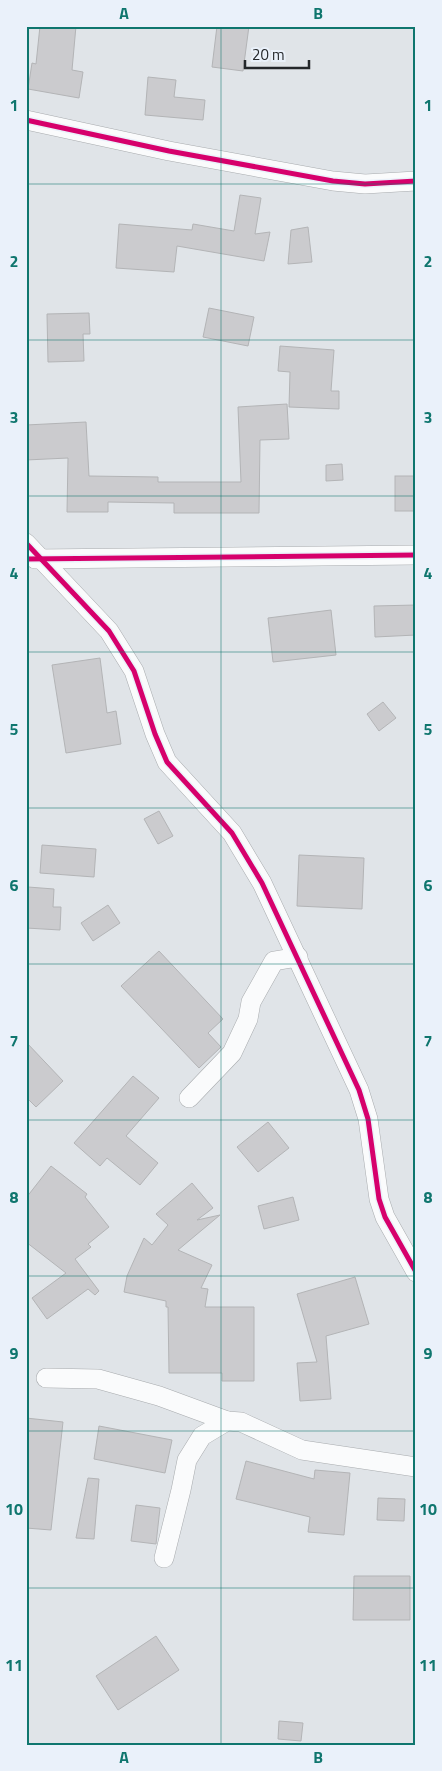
<svg xmlns="http://www.w3.org/2000/svg" width="442" height="1771" viewBox="0 0 442 1771" font-family="'Titillium Web',sans-serif">
<style>
.building{fill:#cbcbce;stroke:#b3b4b6}
.lines{fill:none;stroke-linecap:round;stroke-linejoin:round}
.minor-casing{stroke:#a8abae;stroke-width:20}
.minor{stroke:#fafbfc;stroke-width:19}
.cycleway-casing{stroke:#eaf1fa;stroke-width:8}
.cycleway{stroke:#d6006c;stroke-width:5}
.grid{fill:none;stroke:#0f766e;stroke-width:1;stroke-opacity:0.55}
.neatline{fill:none;stroke:#0f766e;stroke-width:2}
.grid-label{font-size:16px;text-anchor:middle;font-weight:bold;fill:#0f766e}
</style>
<rect width="100%" height="100%" fill="#e0e4e8"/>
<g class="building">
<path d="M 40,26 L 76,26 L 72,70 L 83,72 L 79,98 L 28,89 L 32,63 L 36,64 Z"/>
<path d="M 217,26 L 249,26 L 243,71 L 212,67 Z"/>
<path d="M 148,77 L 176,80 L 174,97 L 205,100 L 203,120 L 145,115 Z"/>
<path d="M 240,195 L 261,198 L 255,234 L 270,232 L 264,261 L 177,246 L 174,272 L 116,268 L 119,224 L 192,230 L 193,224 L 234,231 Z"/>
<path d="M 308,227 L 312,262 L 288,264 L 291,230 Z"/>
<path d="M 209,308 L 254,317 L 248,346 L 203,337 Z"/>
<path d="M 89,313 L 90,334 L 83,334 L 84,361 L 48,362 L 47,314 Z"/>
<path d="M 280,346 L 334,350 L 331,391 L 339,391 L 339,409 L 289,407 L 290,372 L 278,371 Z"/>
<path d="M 287,404 L 289,439 L 260,440 L 259,513 L 174,513 L 174,503 L 108,502 L 108,512 L 67,512 L 68,458 L 26,460 L 26,425 L 86,422 L 89,476 L 158,477 L 158,482 L 241,482 L 238,407 Z"/>
<path d="M 342,464 L 343,480 L 326,481 L 326,465 Z"/>
<rect x="395" y="476" width="21" height="35"/>
<path d="M 416,605 L 416,635 L 375,637 L 374,606 Z"/>
<path d="M 331,610 L 336,655 L 273,662 L 268,618 Z"/>
<path d="M 100,658 L 107,713 L 116,711 L 121,744 L 66,753 L 52,665 Z"/>
<path d="M 383,702 L 396,718 L 379,731 L 367,714 Z"/>
<path d="M 159,811 L 173,836 L 158,844 L 144,819 Z"/>
<path d="M 42,845 L 96,849 L 94,877 L 40,873 Z"/>
<path d="M 299,855 L 364,858 L 362,909 L 297,906 Z"/>
<path d="M 28,887 L 54,889 L 53,907 L 61,907 L 60,930 L 26,928 Z"/>
<path d="M 108,905 L 120,923 L 93,941 L 81,923 Z"/>
<path d="M 159,951 L 223,1019 L 208,1033 L 221,1047 L 199,1068 L 121,986 Z"/>
<path d="M 26,1042 L 63,1081 L 36,1107 L 26,1097 Z"/>
<path d="M 133,1076 L 159,1098 L 126,1136 L 158,1163 L 140,1185 L 107,1158 L 100,1166 L 74,1143 Z"/>
<path d="M 268,1122 L 289,1148 L 258,1172 L 237,1147 Z"/>
<path d="M 51,1166 L 87,1194 L 85,1197 L 109,1227 L 88,1244 L 91,1247 L 75,1259 L 99,1291 L 95,1295 L 88,1289 L 47,1319 L 32,1298 L 66,1273 L 26,1242 L 26,1198 Z"/>
<path d="M 192,1183 L 213,1208 L 197,1220 L 220,1215 L 178,1250 L 212,1265 L 201,1288 L 208,1289 L 205,1307 L 254,1307 L 254,1381 L 222,1381 L 222,1373 L 169,1373 L 168,1307 L 166,1307 L 166,1301 L 124,1292 L 127,1276 L 144,1238 L 152,1245 L 168,1225 L 156,1214 Z"/>
<path d="M 293,1197 L 299,1220 L 264,1229 L 258,1206 Z"/>
<path d="M 355,1277 L 369,1324 L 326,1336 L 331,1399 L 300,1401 L 297,1363 L 317,1362 L 297,1294 Z"/>
<path d="M 26,1418 L 63,1422 L 51,1530 L 26,1528 Z"/>
<path d="M 99,1426 L 172,1440 L 165,1473 L 94,1459 Z"/>
<path d="M 246,1461 L 314,1479 L 315,1470 L 350,1473 L 344,1535 L 308,1532 L 310,1517 L 236,1499 Z"/>
<path d="M 88,1478 L 99,1479 L 94,1539 L 76,1538 Z"/>
<path d="M 378,1498 L 405,1499 L 404,1521 L 377,1520 Z"/>
<path d="M 136,1505 L 160,1508 L 156,1544 L 131,1541 Z"/>
<path d="M 354,1576 L 410,1576 L 410,1620 L 353,1620 Z"/>
<path d="M 156,1636 L 179,1670 L 118,1710 L 96,1676 Z"/>
<path d="M 279,1721 L 303,1723 L 301,1741 L 278,1739 Z"/>
</g>
<g class="lines">
<g class="minor-casing">
<g id="minor">
<path d="M 26,120 L 169,151 L 333,181 L 365,184 L 416,181"/>
<path d="M 26,543 L 109,631 L 134,671 L 155,734 L 167,762 L 232,833 L 262,883 L 359,1090 L 368,1119 L 379,1199 L 385,1217 L 416,1272"/>
<path d="M 35,559 L 416,555"/>
<path d="M 189,1098 L 232,1053 L 248,1019 L 251,1002 L 274,961 L 298,957"/>
<path d="M 46,1378 L 98,1379 L 159,1396 L 227,1421"/>
<path d="M 164,1558 L 181,1490 L 187,1460 L 202,1436 L 227,1421 L 241,1422 L 302,1450 L 416,1467"/>
</g>
</g>
<use href="#minor" class="minor"/>
<g class="cycleway-casing">
<g id="cycleway">
<path d="M 26,120 L 169,151 L 333,181 L 365,184 L 416,181"/>
<path d="M 26,543 L 109,631 L 134,671 L 155,734 L 167,762 L 232,833 L 262,883 L 359,1090 L 368,1119 L 379,1199 L 385,1217 L 416,1272"/>
<path d="M 26,559 L 416,555"/>
</g>
</g>
<use href="#cycleway" class="cycleway"/>
</g>
<path class="grid" d="M 221,26 L 221,1745M 26,184 L 416,184M 26,340 L 416,340M 26,496 L 416,496M 26,652 L 416,652M 26,808 L 416,808M 26,964 L 416,964M 26,1120 L 416,1120M 26,1276 L 416,1276M 26,1431 L 416,1431M 26,1588 L 416,1588"/>
<rect width="442" height="1771" fill="none" stroke="#eaf1fa" stroke-width="55"/>
<path d="M245 60v8h64v-8" fill="none" stroke="#24272a" stroke-width="2.5"/>
<text x="252" y="60" font-size="15" fill="#24272a" stroke="#eaf1fa" stroke-width="4" paint-order="stroke">20 m</text>
<rect x="28" y="28" width="386" height="1716" class="neatline"/>
<g class="grid-label">
<text x="124" y="19">A</text>
<text x="318" y="19">B</text>
<text x="14" y="111">1</text>
<text x="428" y="111">1</text>
<text x="14" y="267">2</text>
<text x="428" y="267">2</text>
<text x="14" y="423">3</text>
<text x="428" y="423">3</text>
<text x="14" y="579">4</text>
<text x="428" y="579">4</text>
<text x="14" y="735">5</text>
<text x="428" y="735">5</text>
<text x="14" y="891">6</text>
<text x="428" y="891">6</text>
<text x="14" y="1047">7</text>
<text x="428" y="1047">7</text>
<text x="14" y="1203">8</text>
<text x="428" y="1203">8</text>
<text x="14" y="1359">9</text>
<text x="428" y="1359">9</text>
<text x="14" y="1515">10</text>
<text x="428" y="1515">10</text>
<text x="14" y="1671">11</text>
<text x="428" y="1671">11</text>
<text x="124" y="1763">A</text>
<text x="318" y="1763">B</text>
</g>
</svg>
